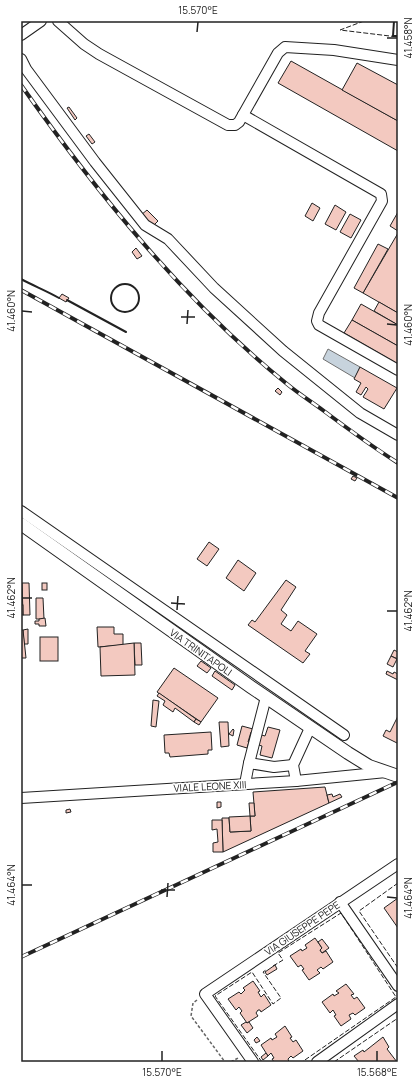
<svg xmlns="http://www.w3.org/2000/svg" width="419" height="1083" viewBox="0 0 419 1083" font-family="Manrope,sans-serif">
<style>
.water{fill:#c7d3dd;stroke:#6f6f6f}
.building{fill:#f3c9c0;stroke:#222}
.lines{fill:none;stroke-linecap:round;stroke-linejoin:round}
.minor-casing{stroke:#222;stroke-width:12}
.major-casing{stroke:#222;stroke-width:14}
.path{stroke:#646464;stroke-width:1.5;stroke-dasharray:3 2;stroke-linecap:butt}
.minor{stroke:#fff;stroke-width:10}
.major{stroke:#fff;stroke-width:12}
.rail-casing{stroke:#222;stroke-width:4}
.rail{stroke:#fff;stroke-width:2.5;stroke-dasharray:8;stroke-linecap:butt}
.fence{stroke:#222;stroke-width:1;stroke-dasharray:5 2;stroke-linecap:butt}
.wall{stroke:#222;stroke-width:2}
.ticks{fill:none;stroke:#222;stroke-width:1.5}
.labels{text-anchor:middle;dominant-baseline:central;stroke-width:3;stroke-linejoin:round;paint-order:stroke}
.street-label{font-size:10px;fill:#222;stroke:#fff}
.neatline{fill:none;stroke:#222;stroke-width:1.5}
.ticks-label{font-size:10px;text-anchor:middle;fill:#222}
</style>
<rect width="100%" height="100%" fill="#fff"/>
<path class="water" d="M 328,349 L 360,367 L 355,378 L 323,359 Z"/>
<g class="building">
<path d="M 291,61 L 398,121 L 398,151 L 278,83 Z"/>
<path d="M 357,63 L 398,85 L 398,121 L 342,90 Z"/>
<path d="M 69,107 L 77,118 L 75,120 L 67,108 Z"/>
<path d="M 89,134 L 95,142 L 92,144 L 86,136 Z"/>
<path d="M 312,203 L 320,208 L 313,221 L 305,216 Z"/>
<path d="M 335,205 L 346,212 L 336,230 L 325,224 Z"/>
<path d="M 147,210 L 158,221 L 152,227 L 141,215 Z"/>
<path d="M 398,212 L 398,231 L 390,226 Z"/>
<path d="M 350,214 L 361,220 L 351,238 L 340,232 Z"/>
<path d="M 398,233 L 398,313 L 363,293 Z"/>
<path d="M 378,244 L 388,249 L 363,293 L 354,288 Z"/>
<path d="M 136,248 L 142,256 L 137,259 L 132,252 Z"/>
<path d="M 62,294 L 69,298 L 66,302 L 59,298 Z"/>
<path d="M 379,302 L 398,313 L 398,325 L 374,311 Z"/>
<path d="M 361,304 L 398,325 L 398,346 L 352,320 Z"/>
<path d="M 352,320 L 398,346 L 398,364 L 344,333 Z"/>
<path d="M 360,367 L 397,388 L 384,409 L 363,397 L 368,389 L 366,387 L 361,395 L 356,392 L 361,383 L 354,379 Z"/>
<path d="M 278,388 L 282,392 L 280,395 L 275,391 Z"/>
<path d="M 353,476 L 357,478 L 355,481 L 351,479 Z"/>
<path d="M 209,542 L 219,549 L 207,566 L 197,559 Z"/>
<path d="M 238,560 L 256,573 L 244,591 L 226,578 Z"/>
<path d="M 286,580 L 296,587 L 281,610 L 287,615 L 281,624 L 291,631 L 298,621 L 317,634 L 305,651 L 310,654 L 303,663 L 248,625 L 252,620 L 255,622 Z"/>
<path d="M 21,583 L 22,583 L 23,593 L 21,593 Z"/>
<path d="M 22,583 L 29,583 L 30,615 L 23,615 Z"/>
<rect x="42" y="583" width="5" height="7"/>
<path d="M 36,598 L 43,598 L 44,619 L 36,619 Z"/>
<rect x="21" y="605" width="2" height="10"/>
<path d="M 45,618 L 46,626 L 39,626 L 39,624 L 35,624 L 35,621 L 39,621 L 39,619 Z"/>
<path d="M 97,627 L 114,627 L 114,634 L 123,634 L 123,645 L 98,647 Z"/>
<path d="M 28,629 L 28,644 L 24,644 L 23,630 Z"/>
<path d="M 21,630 L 23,630 L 26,658 L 21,658 Z"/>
<rect x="40" y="637" width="18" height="24"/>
<path d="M 134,643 L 141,643 L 142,665 L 135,665 Z"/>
<path d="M 134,643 L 135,675 L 101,676 L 100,647 Z"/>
<path d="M 394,650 L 398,652 L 398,659 L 391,656 Z"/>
<path d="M 391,656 L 397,659 L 393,667 L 387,664 Z"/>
<path d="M 201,661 L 211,668 L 207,673 L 197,666 Z"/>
<path d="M 174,668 L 218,698 L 201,722 L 157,692 Z"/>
<path d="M 215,671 L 235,685 L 232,690 L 212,676 Z"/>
<path d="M 387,671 L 393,674 L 394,672 L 398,674 L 398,680 L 386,674 Z"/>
<path d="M 159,693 L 196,719 L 194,722 L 175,708 L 173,712 L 163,705 L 165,701 L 157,696 Z"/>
<path d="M 153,700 L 159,701 L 156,727 L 151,726 Z"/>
<path d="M 398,716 L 398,742 L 397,743 L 383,736 L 386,730 L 390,732 Z"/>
<path d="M 196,719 L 201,722 L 199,725 L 194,722 Z"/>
<path d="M 219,722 L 228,722 L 229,746 L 221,747 Z"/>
<path d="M 242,726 L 253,729 L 247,748 L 237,745 Z"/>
<path d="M 268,727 L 280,730 L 272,758 L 260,755 L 262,746 L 248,742 L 251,732 L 265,736 Z"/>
<path d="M 233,729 L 234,730 L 233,736 L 229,734 Z"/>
<path d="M 211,732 L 212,750 L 208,750 L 208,754 L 170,757 L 169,753 L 165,753 L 164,735 Z"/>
<path d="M 325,787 L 329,803 L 223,852 L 222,818 L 229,818 L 230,832 L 251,831 L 250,816 L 255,816 L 253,792 Z"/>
<path d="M 332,794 L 333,797 L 340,794 L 342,797 L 329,803 L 327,795 Z"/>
<path d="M 217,802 L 221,802 L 221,807 L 217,808 Z"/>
<path d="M 249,803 L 254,803 L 255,816 L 250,816 Z"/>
<path d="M 70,809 L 71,812 L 66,813 L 66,810 Z"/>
<path d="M 250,816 L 251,831 L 230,832 L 229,817 Z"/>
<path d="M 212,820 L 222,820 L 223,852 L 213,852 L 213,843 L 218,842 L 217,829 L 212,830 Z"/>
<path d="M 398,898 L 398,928 L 384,908 Z"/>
<path d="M 315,938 L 322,948 L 320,950 L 322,953 L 326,951 L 333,962 L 323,969 L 321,967 L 317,970 L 320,973 L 309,980 L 302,970 L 304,969 L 301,965 L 298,967 L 290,956 L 301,949 L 302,951 L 307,948 L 305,945 Z"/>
<path d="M 322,939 L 329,948 L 322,953 L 320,950 L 322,948 L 318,942 Z"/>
<path d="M 275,965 L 277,969 L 267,975 L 265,972 Z"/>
<path d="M 253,981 L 260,991 L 258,992 L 261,997 L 264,994 L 271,1005 L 261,1012 L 260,1010 L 258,1010 L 256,1013 L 258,1016 L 247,1023 L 240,1013 L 242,1011 L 239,1007 L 236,1010 L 228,999 L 239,992 L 241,994 L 245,990 L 243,988 Z"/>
<path d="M 346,984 L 354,994 L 351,995 L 354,999 L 357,997 L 365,1008 L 355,1015 L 353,1013 L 349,1015 L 351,1019 L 341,1026 L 334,1016 L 336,1015 L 333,1010 L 330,1013 L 322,1002 L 333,994 L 334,996 L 339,993 L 336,991 Z"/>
<path d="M 246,1022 L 247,1023 L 249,1022 L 253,1028 L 247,1033 L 241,1025 Z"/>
<path d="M 285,1026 L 292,1037 L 290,1038 L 293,1042 L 296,1040 L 303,1051 L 293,1058 L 291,1056 L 288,1059 L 289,1062 L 274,1062 L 272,1059 L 274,1058 L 271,1053 L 268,1056 L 261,1045 L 271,1038 L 272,1040 L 277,1037 L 275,1034 Z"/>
<path d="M 257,1037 L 260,1041 L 256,1043 L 254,1040 Z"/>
<path d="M 383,1037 L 389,1047 L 387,1049 L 397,1062 L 359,1062 L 354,1056 L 363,1050 L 364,1052 Z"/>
<path d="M 266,1053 L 268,1056 L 263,1060 L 261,1057 Z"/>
</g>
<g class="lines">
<g class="minor-casing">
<g id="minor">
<path d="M 58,21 L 84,44 L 99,54 L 228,125 L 235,125 L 239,122 L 278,53 L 285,47 L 334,50 L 398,60"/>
<path d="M 21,35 L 41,21"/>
<path d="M 21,59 L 26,69 L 95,162 L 145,225 L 168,239 L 214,288 L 283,351 L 360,413 L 398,435"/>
<path d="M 243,115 L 381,194 L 382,201 L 319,313 L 317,321 L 319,325 L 398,370"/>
<path d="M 21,511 L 344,735"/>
<path d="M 249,763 L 274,767 L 293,765"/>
<path d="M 296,781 L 293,765 L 310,728"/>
<path d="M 245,784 L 249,763 L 266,697"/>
<path d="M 21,798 L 296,781 L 386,772"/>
<path d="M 340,902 L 398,986"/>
<path d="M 253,1062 L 205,994 L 398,864"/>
<path d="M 317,1062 L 398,1004"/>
</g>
</g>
<g class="major-casing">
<path id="major" d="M 21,524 L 251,687 L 348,753 L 369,766 L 398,776"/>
</g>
<g class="path">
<path d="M 197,1000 L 193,1003 L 191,1016 L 225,1062"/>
<path d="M 231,1062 L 238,1058"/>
</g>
<use href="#minor" class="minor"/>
<use href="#major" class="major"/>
<g class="rail-casing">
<g id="rail">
<path d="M 21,85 C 98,194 183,300 287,384 C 299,394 312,402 324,411 C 348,429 373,447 398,463"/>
<path d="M 21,290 L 398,498"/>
<path d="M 21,957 L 398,782"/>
</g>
</g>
<use href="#rail" class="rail"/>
<g class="fence">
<path d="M 364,21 L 340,30 L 398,37"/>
<path d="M 398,883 L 359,911 L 398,968"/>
<path d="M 273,966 L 283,960 L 278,953 L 341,913 L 396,997 L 302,1062"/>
<path d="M 262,1062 L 215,996 L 252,972 L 273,1004 L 281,998 L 263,972 L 266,970"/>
<path d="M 334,1062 L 398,1018"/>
</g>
<g class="wall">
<path d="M 394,21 L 393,36 L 398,36"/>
<path d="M 21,279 C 34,286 47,291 59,298"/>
<circle cx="125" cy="298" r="14"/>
<path d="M 67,300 L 126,332"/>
</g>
</g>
<path class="ticks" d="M 197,32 L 198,22M 387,38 L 397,38M 22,311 L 32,312M 181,317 L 195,317M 187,324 L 188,310M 387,324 L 397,325M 22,598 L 32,598M 171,603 L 185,604M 177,610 L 178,596M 387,611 L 397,611M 22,885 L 32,885M 161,890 L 175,890M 167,897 L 168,883M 387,897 L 397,898M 162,1061 L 162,1051M 377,1061 L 377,1051"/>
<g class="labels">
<g class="street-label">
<text transform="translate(201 652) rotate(35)">VIA TRINITAPOLI</text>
<text transform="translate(210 786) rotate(-3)">VIALE LEONE XIII</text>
<text transform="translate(302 928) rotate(-34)">VIA GIUSEPPE PEPE</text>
</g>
</g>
<rect width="419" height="1083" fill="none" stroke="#ffffff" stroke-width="44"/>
<rect x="22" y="22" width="375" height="1039" class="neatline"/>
<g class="ticks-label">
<text x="198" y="14">15.570°E</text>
<text transform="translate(408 38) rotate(-90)" y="4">41.458°N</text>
<text transform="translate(11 311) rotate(-90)" y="4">41.460°N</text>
<text transform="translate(408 325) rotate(-90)" y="4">41.460°N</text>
<text transform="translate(11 598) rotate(-90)" y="4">41.462°N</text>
<text transform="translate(408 611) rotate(-90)" y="4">41.462°N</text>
<text transform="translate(11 885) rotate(-90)" y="4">41.464°N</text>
<text transform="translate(408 898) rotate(-90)" y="4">41.464°N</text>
<text x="162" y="1076">15.570°E</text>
<text x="377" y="1076">15.568°E</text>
</g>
</svg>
